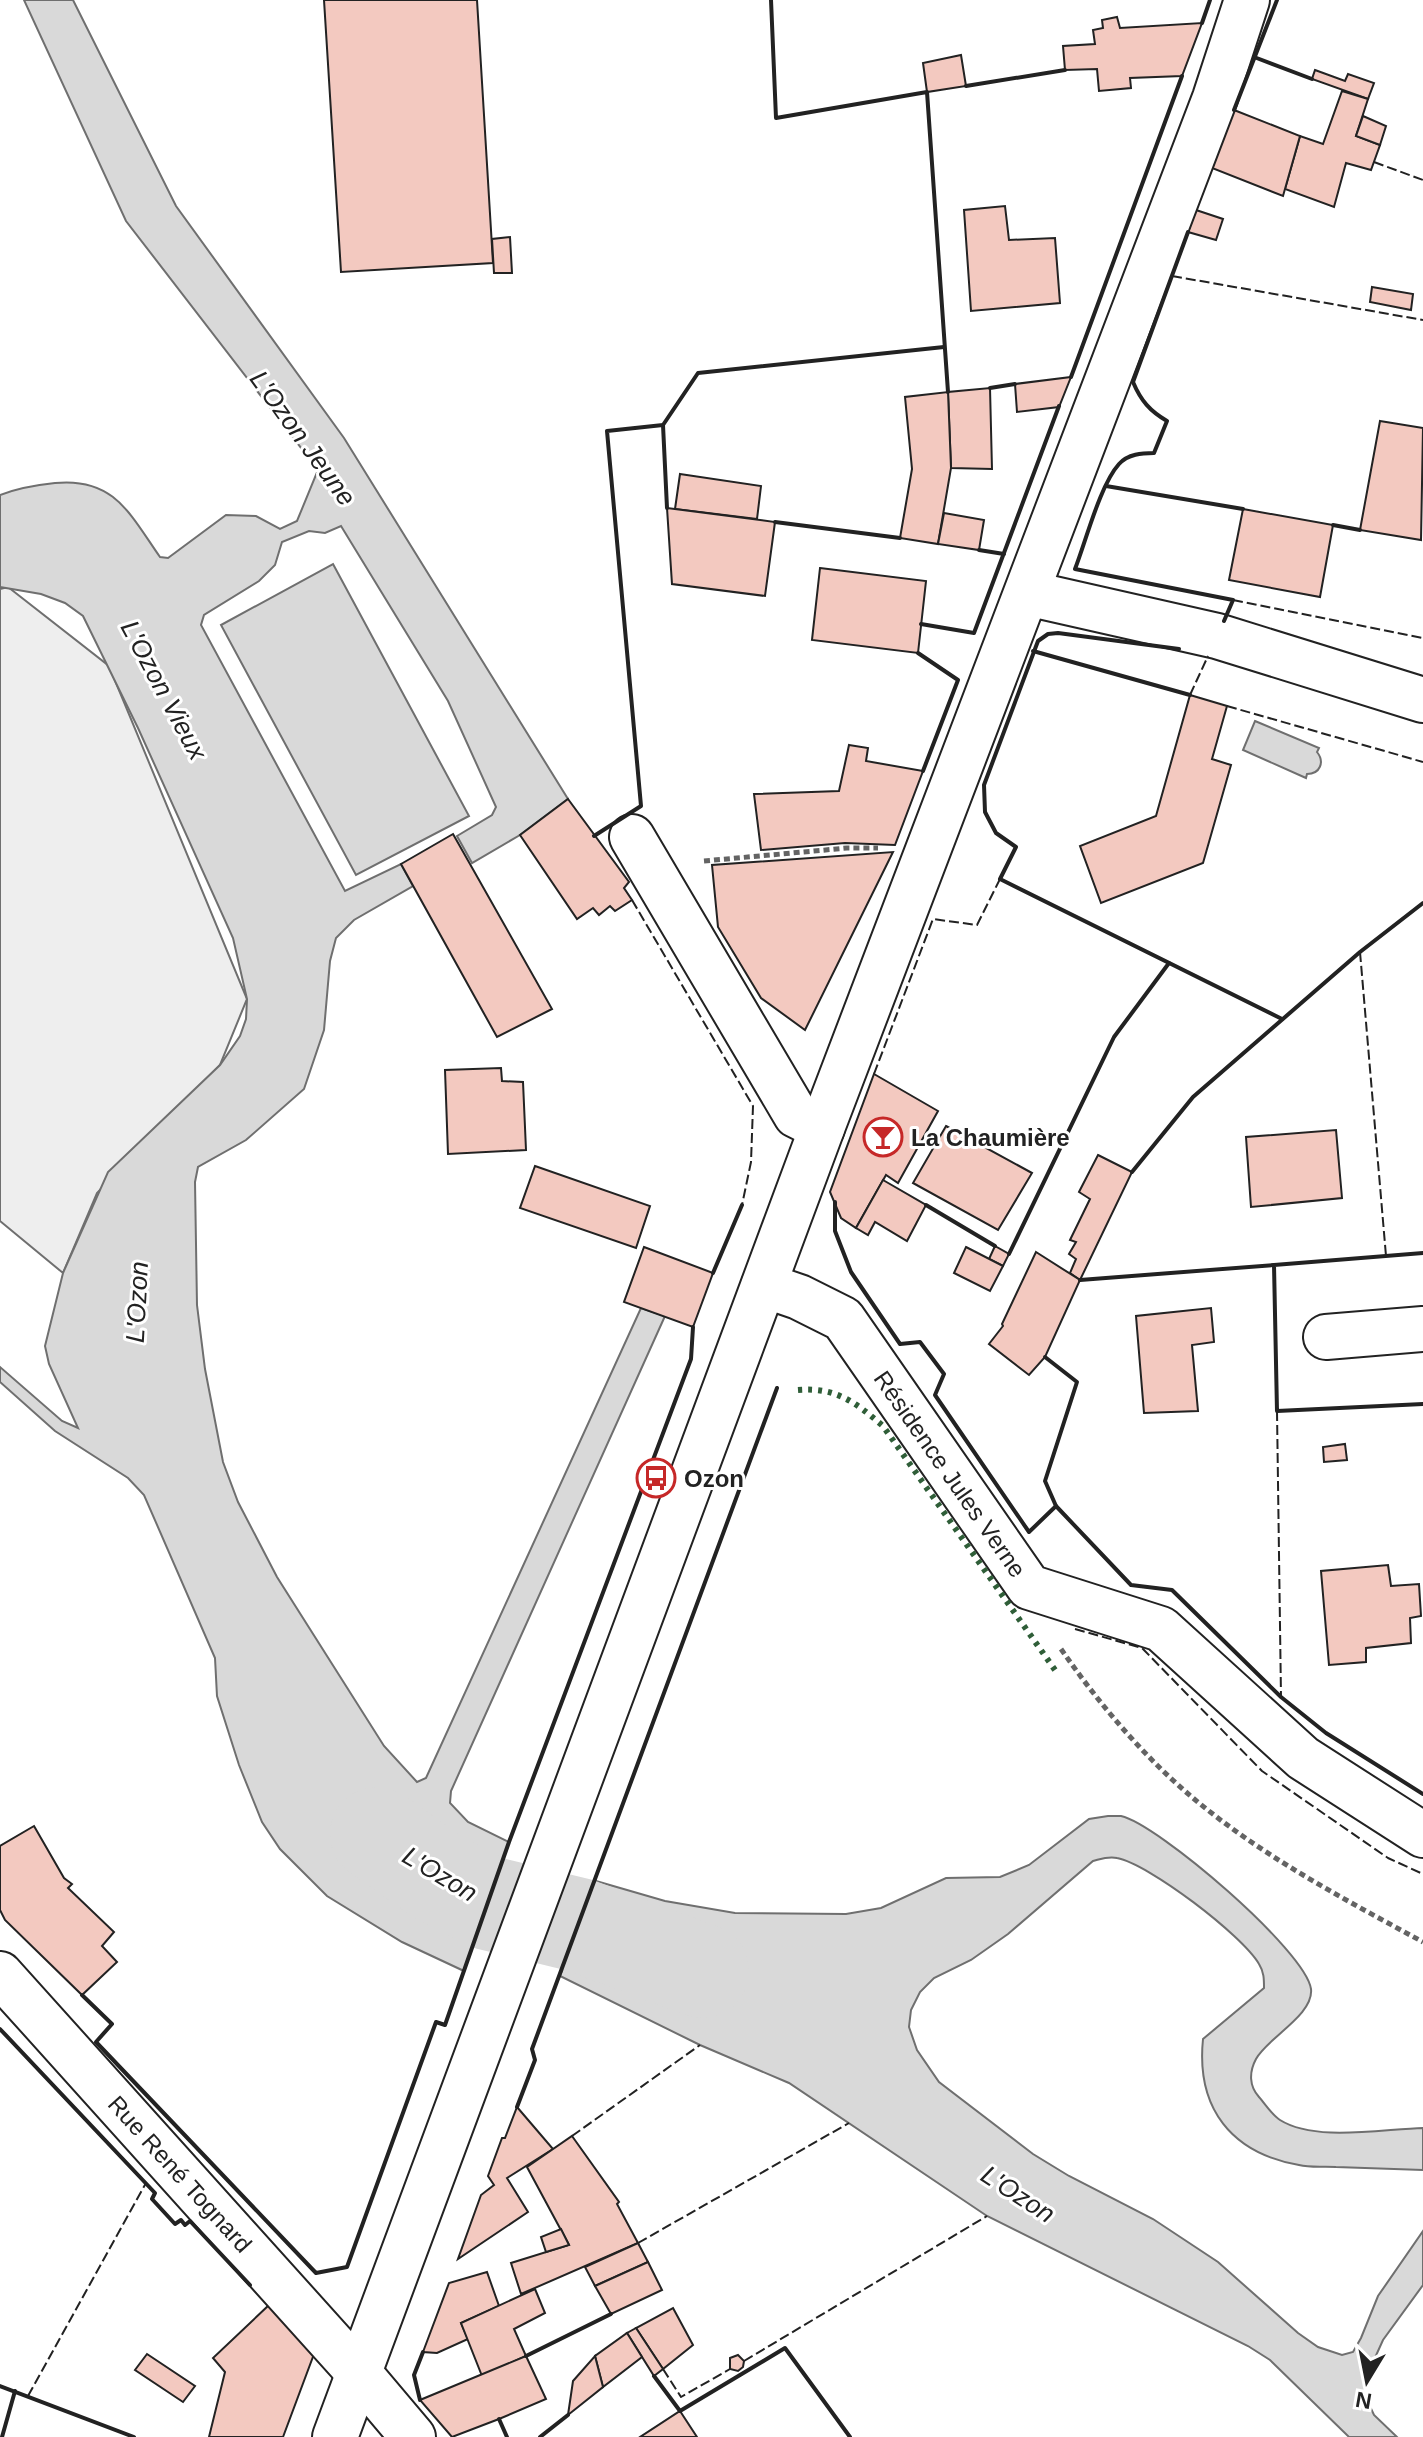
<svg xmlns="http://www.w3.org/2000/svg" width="1423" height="2437" viewBox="0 0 1423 2437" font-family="Arial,sans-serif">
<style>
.green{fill:#eee;stroke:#6f6f6f;stroke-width:2}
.water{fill:#d9d9d9;stroke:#6f6f6f;stroke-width:2}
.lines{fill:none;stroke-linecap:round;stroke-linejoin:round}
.river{stroke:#d9d9d9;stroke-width:94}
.building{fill:#f3c9c0;stroke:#222;stroke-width:2}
.minor-casing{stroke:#222;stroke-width:48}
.major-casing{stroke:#222;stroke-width:48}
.path{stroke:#646464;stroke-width:5;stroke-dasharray:6 4;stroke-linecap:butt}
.minor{stroke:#fff;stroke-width:44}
.major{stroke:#fff;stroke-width:44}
.hedge{stroke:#2f5e38;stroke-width:6;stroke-dasharray:4 6;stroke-linecap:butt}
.fence{stroke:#222;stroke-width:2;stroke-dasharray:10 4;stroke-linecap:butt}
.wall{stroke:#222;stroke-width:4}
.labels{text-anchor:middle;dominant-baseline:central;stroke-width:6;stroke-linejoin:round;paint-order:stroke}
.poi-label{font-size:24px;font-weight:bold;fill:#222;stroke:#fff;text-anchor:start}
.street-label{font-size:24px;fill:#222;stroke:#fff}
.water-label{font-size:26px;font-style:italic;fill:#222;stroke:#fff}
</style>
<rect width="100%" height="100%" fill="#fff"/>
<path class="green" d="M 8,587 L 109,666 L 247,999 L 220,1065 L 97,1193 L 63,1273 L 0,1221 L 0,589 Z"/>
<g class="water">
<path d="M 24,0 L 73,0 L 176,206 L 344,438 L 568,799 L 520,835 L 472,863 L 457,836 L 492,815 L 496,807 L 448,701 L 341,526 L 325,533 L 309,531 L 282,542 L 275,565 L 259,581 L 204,615 L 201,625 L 345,891 L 401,864 L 413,886 L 354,920 L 336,938 L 330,961 L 324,1030 L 304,1089 L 246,1140 L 198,1167 L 195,1182 L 197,1305 L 205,1369 L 223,1462 L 238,1502 L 277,1577 L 384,1746 L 417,1782 L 426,1778 L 641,1308 L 665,1316 L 451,1791 L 450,1803 L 468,1822 L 509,1842 L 464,1971 L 402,1942 L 327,1896 L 280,1849 L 262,1822 L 239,1765 L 217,1696 L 215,1658 L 144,1495 L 128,1478 L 55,1431 L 0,1382 L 0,1367 L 62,1421 L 78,1428 L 49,1364 L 45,1346 L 63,1273 L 108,1172 L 220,1065 L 240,1036 L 246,1019 L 247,999 L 233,938 L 138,728 L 83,616 L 65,603 L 41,594 L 0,587 L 0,495 C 18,488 36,485 55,483 C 114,477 130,514 160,557 L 168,558 L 226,515 L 256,516 L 280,529 L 297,521 L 318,470 L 126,221 Z"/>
<path d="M 333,564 L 469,816 L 356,875 L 221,625 Z"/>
<path d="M 1255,721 L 1319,748 L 1317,752 C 1325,762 1320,774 1307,774 L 1306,778 L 1243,750 Z"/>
<path d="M 1108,1816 C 1112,1816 1117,1816 1121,1816 C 1158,1824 1306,1951 1311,1989 C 1314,2015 1267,2038 1256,2059 C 1249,2072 1249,2086 1259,2097 C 1266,2105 1272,2115 1280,2120 C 1315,2142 1382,2129 1423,2128 L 1423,2170 C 1394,2169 1365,2168 1336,2167 C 1324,2166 1311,2168 1299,2165 C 1231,2153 1196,2108 1203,2039 L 1264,1988 C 1264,1979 1264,1972 1259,1964 C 1242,1935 1149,1864 1117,1858 C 1108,1856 1101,1859 1093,1861 L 1008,1934 L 971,1960 L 934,1978 L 920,1992 L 911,2010 L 909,2027 L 917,2050 L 939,2082 L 1033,2154 L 1069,2176 L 1153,2219 L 1218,2262 L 1298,2333 L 1318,2347 L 1342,2355 L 1353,2352 L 1361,2338 L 1378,2296 L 1423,2231 L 1423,2285 L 1383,2340 L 1364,2382 L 1366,2398 L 1374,2415 L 1397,2437 L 1349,2437 L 1270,2360 L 1248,2346 L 987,2216 L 789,2083 L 700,2045 L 560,1976 L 596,1881 L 665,1901 L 735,1913 L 846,1914 L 881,1908 L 946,1878 L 1000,1877 L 1029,1865 L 1089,1819 Z"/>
</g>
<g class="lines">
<path class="river" d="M 377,1834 L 438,1877 L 488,1903 L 579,1925 L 702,1971"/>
</g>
<g class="building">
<path d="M 324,0 L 477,0 L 493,263 L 341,272 Z"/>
<path d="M 1117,17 L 1120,28 L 1202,23 L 1182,76 L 1130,78 L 1131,88 L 1099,91 L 1097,69 L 1065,70 L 1063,46 L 1095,44 L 1093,30 L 1103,28 L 1102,20 Z"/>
<path d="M 961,55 L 966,86 L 927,92 L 923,63 Z"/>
<path d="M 1315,70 L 1345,81 L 1348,74 L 1374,83 L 1368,99 L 1312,79 Z"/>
<path d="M 1342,91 L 1368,99 L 1356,136 L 1380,145 L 1371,170 L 1346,163 L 1334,207 L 1285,189 L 1300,136 L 1323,144 Z"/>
<path d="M 1234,110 L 1300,136 L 1283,196 L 1212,168 Z"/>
<path d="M 1363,116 L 1386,126 L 1380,145 L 1356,136 Z"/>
<path d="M 1005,206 L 1009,240 L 1055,238 L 1060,303 L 971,311 L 964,210 Z"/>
<path d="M 1196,210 L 1223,219 L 1216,240 L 1188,232 Z"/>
<path d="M 510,237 L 512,273 L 494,273 L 492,239 Z"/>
<path d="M 1372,287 L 1413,294 L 1411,310 L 1370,302 Z"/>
<path d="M 1071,377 L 1059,407 L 1017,412 L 1015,384 Z"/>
<path d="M 990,388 L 992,469 L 951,468 L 948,392 Z"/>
<path d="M 948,392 L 951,468 L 938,544 L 900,538 L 912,469 L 905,397 Z"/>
<path d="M 1380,421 L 1423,428 L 1421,540 L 1360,530 Z"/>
<path d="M 680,474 L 761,486 L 757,519 L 675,509 Z"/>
<path d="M 667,508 L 775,522 L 765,596 L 672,584 Z"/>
<path d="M 1243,509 L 1333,525 L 1320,597 L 1229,580 Z"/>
<path d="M 944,513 L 984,520 L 979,550 L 938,544 Z"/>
<path d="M 820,568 L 926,581 L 918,653 L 812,640 Z"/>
<path d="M 1190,695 L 1227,706 L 1212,759 L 1231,765 L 1203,863 L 1101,903 L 1080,846 L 1156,816 Z"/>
<path d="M 849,745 L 868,748 L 866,761 L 923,771 L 895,845 L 845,843 L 761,850 L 754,794 L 839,791 Z"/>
<path d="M 568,799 L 629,882 L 624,888 L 632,900 L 615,911 L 610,906 L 599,915 L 593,908 L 577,919 L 520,835 Z"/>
<path d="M 453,834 L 552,1009 L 497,1037 L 401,864 Z"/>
<path d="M 893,852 L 805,1030 L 761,998 L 718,927 L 712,865 Z"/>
<path d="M 501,1068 L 502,1081 L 523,1082 L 526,1150 L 448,1154 L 445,1070 Z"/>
<path d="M 874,1074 L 938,1111 L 898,1183 L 886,1175 L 856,1228 L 841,1218 L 830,1192 Z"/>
<path d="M 946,1126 L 1032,1173 L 998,1230 L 913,1183 Z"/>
<path d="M 1336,1130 L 1342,1198 L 1251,1207 L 1246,1137 Z"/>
<path d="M 1098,1155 L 1132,1172 L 1080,1280 L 1070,1273 L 1076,1259 L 1069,1254 L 1076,1242 L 1070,1240 L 1090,1199 L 1079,1192 Z"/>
<path d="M 535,1166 L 650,1206 L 636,1248 L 520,1208 Z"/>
<path d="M 883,1180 L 926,1205 L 907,1241 L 875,1222 L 868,1235 L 856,1228 Z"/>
<path d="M 995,1246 L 1009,1254 L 1003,1266 L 989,1259 Z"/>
<path d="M 644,1247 L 713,1273 L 693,1327 L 624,1302 Z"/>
<path d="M 966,1247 L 1003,1266 L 990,1291 L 954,1273 Z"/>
<path d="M 1036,1252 L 1080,1280 L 1045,1357 L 1029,1375 L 989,1344 L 1003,1326 L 1002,1324 Z"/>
<path d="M 1211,1308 L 1214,1342 L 1192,1345 L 1198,1411 L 1144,1413 L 1136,1316 Z"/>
<path d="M 1345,1444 L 1347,1460 L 1324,1462 L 1323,1447 Z"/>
<path d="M 1388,1565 L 1391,1586 L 1419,1584 L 1421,1616 L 1410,1618 L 1411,1643 L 1366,1648 L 1366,1662 L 1329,1665 L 1321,1571 Z"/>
<path d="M 34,1826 L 64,1878 L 72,1884 L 68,1888 L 114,1932 L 102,1946 L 117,1962 L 82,1995 L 5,1920 L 0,1910 L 0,1846 Z"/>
<path d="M 517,2107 L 553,2149 L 507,2178 L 528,2212 L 458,2259 L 481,2195 L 494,2185 L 488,2176 L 502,2138 L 505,2138 Z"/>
<path d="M 572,2136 L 619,2202 L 617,2204 L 638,2243 L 521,2294 L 511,2263 L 569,2245 L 527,2167 Z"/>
<path d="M 561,2229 L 569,2245 L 546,2252 L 541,2237 Z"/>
<path d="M 638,2243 L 648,2262 L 595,2286 L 585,2267 Z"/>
<path d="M 648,2262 L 662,2290 L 611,2314 L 595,2286 Z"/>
<path d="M 487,2272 L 499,2306 L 461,2323 L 468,2339 L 437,2353 L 423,2352 L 449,2283 Z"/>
<path d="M 535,2289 L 545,2313 L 514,2329 L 526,2356 L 482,2376 L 461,2323 Z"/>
<path d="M 269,2305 L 314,2354 L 283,2437 L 209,2437 L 225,2372 L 213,2358 Z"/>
<path d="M 673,2308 L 693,2345 L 663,2369 L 636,2328 Z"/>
<path d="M 636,2328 L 663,2369 L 654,2376 L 627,2333 Z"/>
<path d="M 627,2333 L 642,2357 L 603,2387 L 595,2356 Z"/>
<path d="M 147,2354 L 195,2386 L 183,2402 L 135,2370 Z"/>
<path d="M 738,2355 L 744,2361 L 743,2367 L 738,2371 L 730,2369 L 730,2358 Z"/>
<path d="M 526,2356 L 546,2399 L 499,2419 L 452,2437 L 420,2400 Z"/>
<path d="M 595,2356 L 603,2387 L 568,2415 L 573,2381 Z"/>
<path d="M 680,2411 L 697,2437 L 640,2437 Z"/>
</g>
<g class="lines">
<g class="minor-casing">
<g id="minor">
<path d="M 1027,593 L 1217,636 L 1423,700"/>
<path d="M 632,837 L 796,1115 L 822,1128"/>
<path d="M 764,1285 L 799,1297 L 843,1319 L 1029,1587 L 1161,1629 L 1303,1758 L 1423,1835"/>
<path d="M 1326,1337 L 1423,1329"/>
<path d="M 0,1974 L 359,2373 L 413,2437"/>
</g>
</g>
<g class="major-casing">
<path id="major" d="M 335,2437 L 822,1128 L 1215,98 L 1247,0"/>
</g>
<g class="path">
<path d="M 704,861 L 847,848 L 878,848"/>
<path d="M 1061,1649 C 1097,1701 1139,1751 1186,1792 C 1256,1853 1342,1898 1423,1942"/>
</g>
<use href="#minor" class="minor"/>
<use href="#major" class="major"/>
<path class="hedge" d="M 798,1390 C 836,1387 855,1402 883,1426 L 1055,1670"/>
<g class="fence">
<path d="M 1374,162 L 1423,180"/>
<path d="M 1172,276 L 1423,320"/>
<path d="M 1233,600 L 1423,638"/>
<path d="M 1190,695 L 1208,656"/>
<path d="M 1227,706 L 1423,762"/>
<path d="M 632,900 L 753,1106 L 751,1162 L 742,1205"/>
<path d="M 1360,952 L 1386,1256"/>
<path d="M 874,1074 L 933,919 L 977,925 L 1000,879"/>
<path d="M 1277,1411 L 1281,1697"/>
<path d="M 1075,1629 L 1142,1648 L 1262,1771 L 1388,1858 L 1423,1874"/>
<path d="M 572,2136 L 700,2045"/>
<path d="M 638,2243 L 849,2123"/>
<path d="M 744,2361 L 987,2216"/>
<path d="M 663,2369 L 681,2397 L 730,2369"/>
<path d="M 28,2396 L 146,2183"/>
</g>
<g class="wall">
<path d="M 771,0 L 776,118 L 927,92 L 948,392"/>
<path d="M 1202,23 L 1210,0"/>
<path d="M 1254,57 L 1312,79"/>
<path d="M 966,86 L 1065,70"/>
<path d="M 1234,110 L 1277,0"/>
<path d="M 1188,232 L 1133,382 C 1141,401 1150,411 1167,421 L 1154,453 C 1142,453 1128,454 1119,464 C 1100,485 1086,541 1075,569 L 1233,600 L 1224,621"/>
<path d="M 1071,377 L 1182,76"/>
<path d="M 990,388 L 1015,384"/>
<path d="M 663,425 L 667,508"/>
<path d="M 1106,486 L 1243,509"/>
<path d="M 775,522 L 900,538"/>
<path d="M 1333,525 L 1360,530"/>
<path d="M 979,550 L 1004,554"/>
<path d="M 921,624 L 974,633 L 1059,406"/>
<path d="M 1179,649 L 1058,633 L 1048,634 L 1038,641 L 984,785 L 985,812 L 996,833 L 1016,847 L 1000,879 L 1282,1019"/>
<path d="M 1033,651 L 1190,695"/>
<path d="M 918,653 L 958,680 L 923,771"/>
<path d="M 594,836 L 641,806 L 607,431 L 663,425 L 698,373 L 944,347"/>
<path d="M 1132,1172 L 1193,1097 L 1360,952 L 1423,903"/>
<path d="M 835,1202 L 835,1231 L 851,1272 L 900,1344 L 920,1342 L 944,1374 L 935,1395 L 1029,1532 L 1056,1506 L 1131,1585 L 1172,1590 L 1281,1697 L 1326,1733 L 1423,1794"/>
<path d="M 926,1205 L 995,1246"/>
<path d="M 1423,1253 L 1274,1265 L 1277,1411 L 1423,1404"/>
<path d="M 1009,1254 L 1114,1037 L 1169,963"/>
<path d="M 713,1273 L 742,1205"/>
<path d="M 1080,1280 L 1274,1265"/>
<path d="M 1045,1357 L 1077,1382 L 1045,1481 L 1056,1506"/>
<path d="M 82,1995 L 112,2024 L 96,2042 L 316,2273 L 347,2267 L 436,2022 L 445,2025 L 509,1842 L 691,1359 L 693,1327"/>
<path d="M 0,2029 L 155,2193 L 152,2199 L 175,2224 L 181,2220 L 185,2225 L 190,2221 L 250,2285"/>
<path d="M 517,2107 L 535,2060 L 532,2049 L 777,1388"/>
<path d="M 526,2356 L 611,2314"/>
<path d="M 654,2376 L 680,2411 L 785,2348 L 850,2437"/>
<path d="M 0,2386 L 134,2437"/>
<path d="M 420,2400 L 414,2375 L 423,2352"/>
<path d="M 499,2419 L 507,2437"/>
<path d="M 2,2437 L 15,2391"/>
<path d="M 540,2437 L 568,2415"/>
</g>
</g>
<defs>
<g id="bar-ring" transform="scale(2)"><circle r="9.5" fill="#fff" stroke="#c62828" stroke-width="1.5"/><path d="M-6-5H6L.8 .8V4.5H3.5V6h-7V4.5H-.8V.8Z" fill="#c62828"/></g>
<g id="bus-ring" transform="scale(2)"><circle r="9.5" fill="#fff" stroke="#c62828" stroke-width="1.5"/><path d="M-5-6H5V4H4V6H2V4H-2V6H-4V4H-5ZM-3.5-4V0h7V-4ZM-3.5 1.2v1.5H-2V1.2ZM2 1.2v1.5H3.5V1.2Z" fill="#c62828"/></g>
</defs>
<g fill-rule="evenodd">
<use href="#bar-ring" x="883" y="1137"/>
<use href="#bus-ring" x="656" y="1478"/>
</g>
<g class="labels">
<g class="poi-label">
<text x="911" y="1137">La Chaumière</text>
<text x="684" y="1478">Ozon</text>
</g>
<g class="street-label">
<text transform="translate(950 1474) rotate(55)">Résidence Jules Verne</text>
<text transform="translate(180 2174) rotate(48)">Rue René Tognard</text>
</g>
<g class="water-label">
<text transform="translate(303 438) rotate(54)">L'Ozon Jeune</text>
<text transform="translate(164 690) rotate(62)">L'Ozon Vieux</text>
<text transform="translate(137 1302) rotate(-87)">L'Ozon</text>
<text transform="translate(440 1874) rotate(31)">L'Ozon</text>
<text transform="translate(1018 2194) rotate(33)">L'Ozon</text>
</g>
</g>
<g transform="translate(1367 2381) rotate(190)" stroke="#ffffff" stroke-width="6" paint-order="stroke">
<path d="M0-6L14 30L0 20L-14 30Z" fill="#222222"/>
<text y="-12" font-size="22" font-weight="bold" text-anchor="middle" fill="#222222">N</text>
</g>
</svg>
